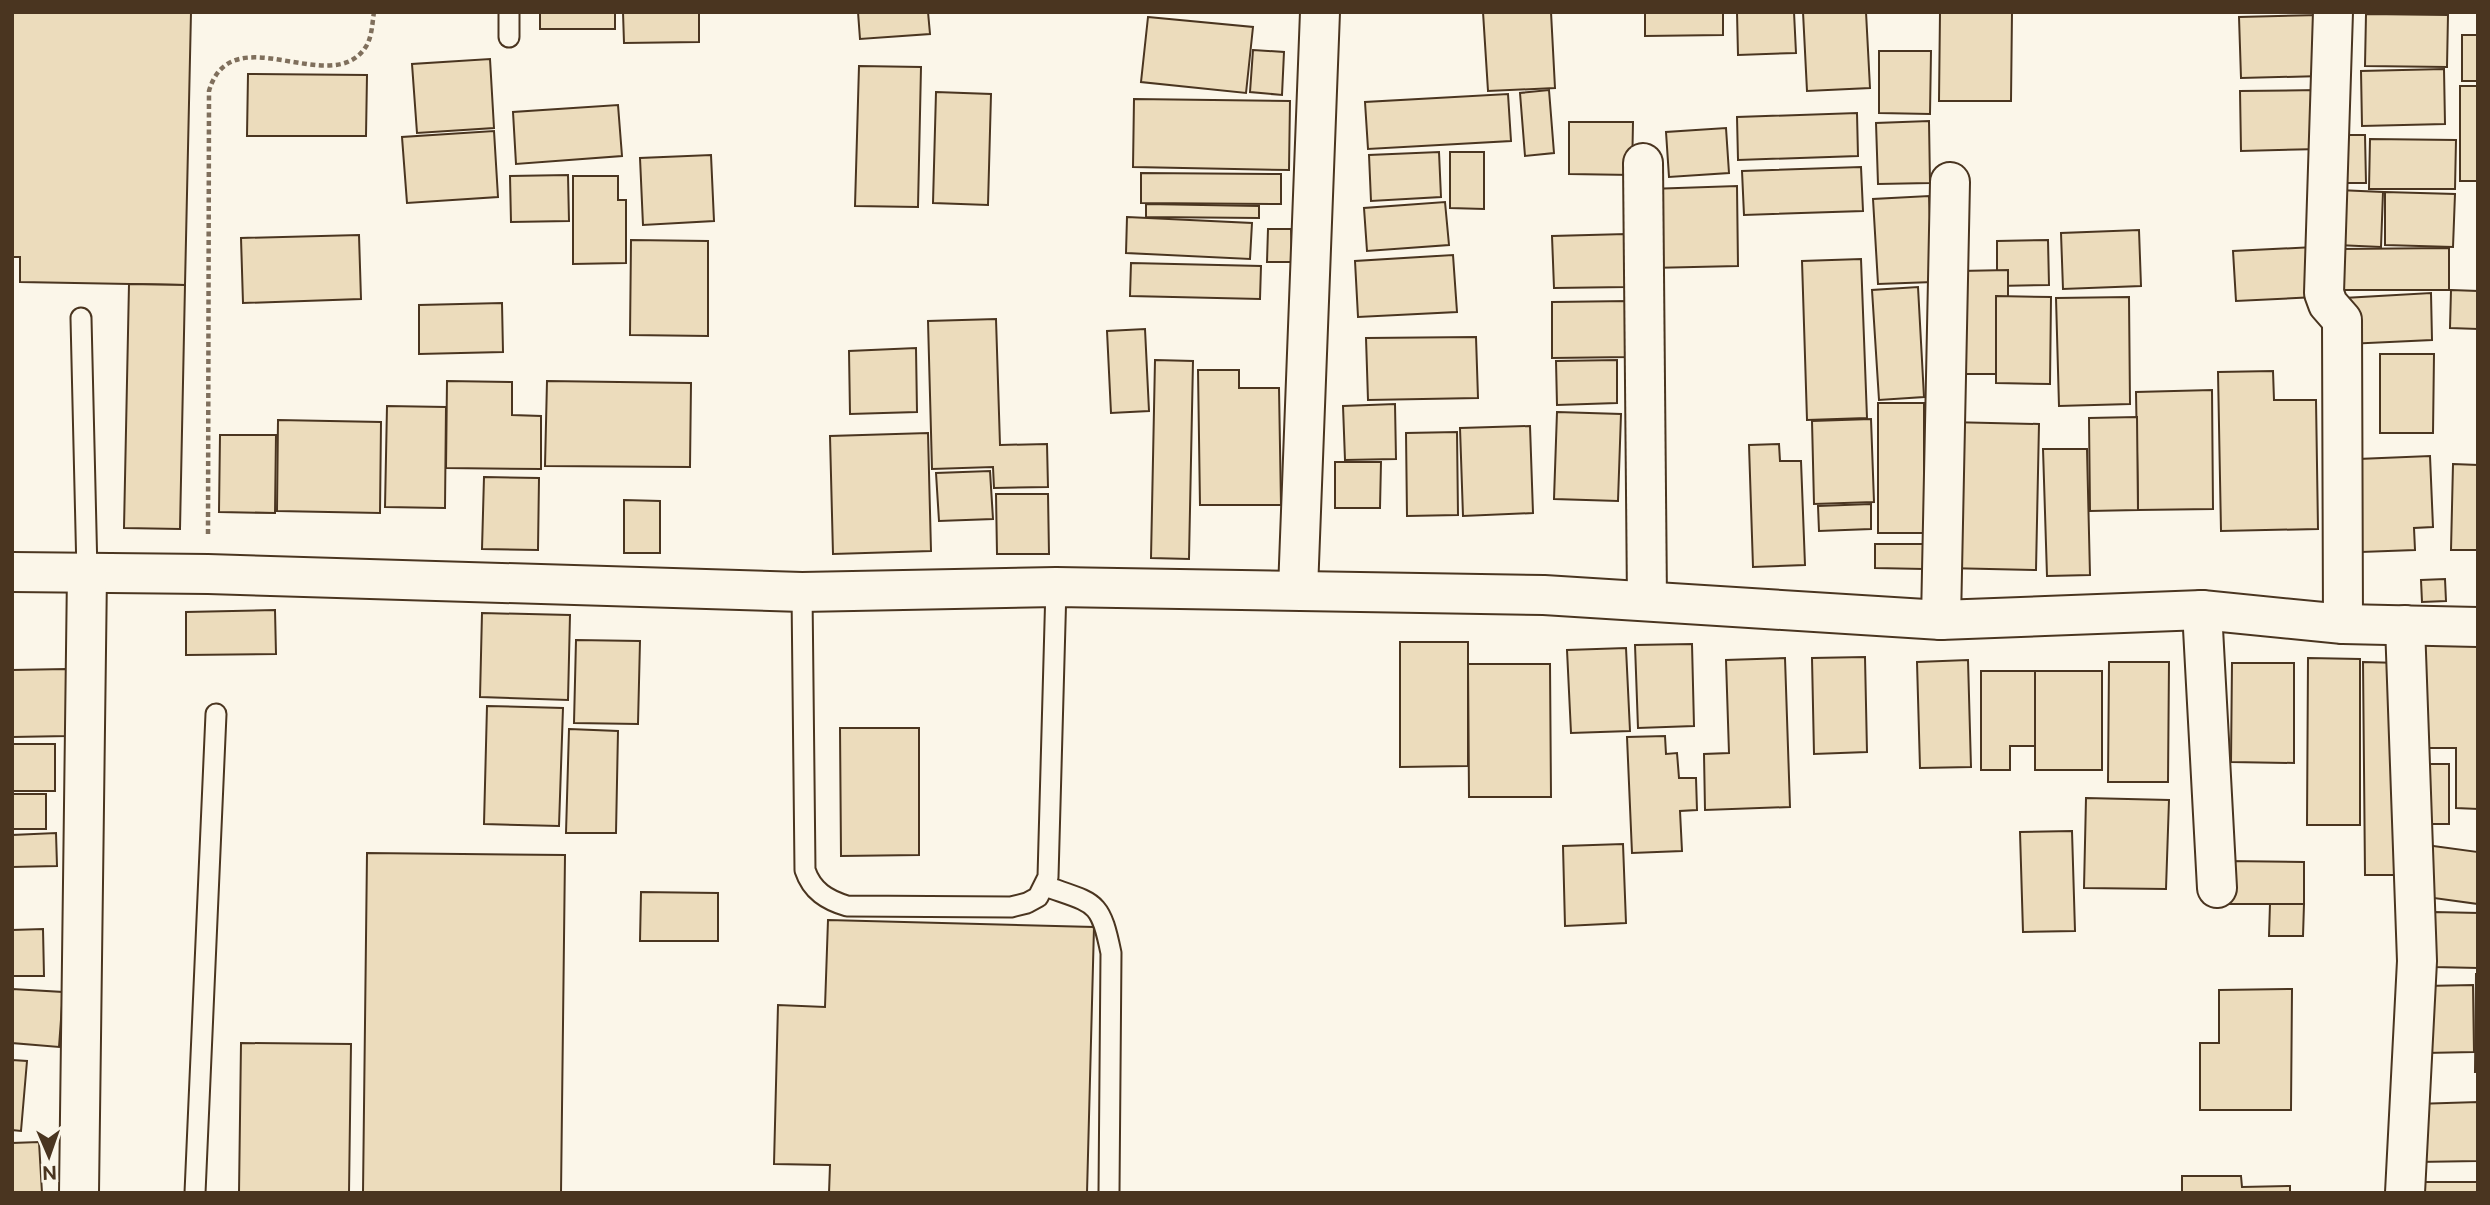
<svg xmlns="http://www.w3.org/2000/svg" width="2490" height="1205" viewBox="0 0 2490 1205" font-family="'Public Sans',sans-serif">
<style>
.building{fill:#ecdcbc;stroke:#4a3520;stroke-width:2}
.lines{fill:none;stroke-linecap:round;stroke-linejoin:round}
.lane-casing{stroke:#4a3520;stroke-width:23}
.street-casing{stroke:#4a3520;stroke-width:42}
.path{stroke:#7f6f5c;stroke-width:4.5;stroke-dasharray:5 3.5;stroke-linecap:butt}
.lane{stroke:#fbf6e9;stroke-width:19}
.street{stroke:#fbf6e9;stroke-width:38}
</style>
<rect width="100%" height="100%" fill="#fbf6e9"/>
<g class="building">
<path d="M 12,12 L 191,12 L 185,285 L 20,282 L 20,257 L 12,257 Z"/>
<rect x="540" y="12" width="75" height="17"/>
<path d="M 623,12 L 699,12 L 699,42 L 624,43 Z"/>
<path d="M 858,12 L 928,12 L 930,34 L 860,39 Z"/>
<path d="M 1483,12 L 1551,12 L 1555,88 L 1488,91 Z"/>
<path d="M 1645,12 L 1723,12 L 1723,35 L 1645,36 Z"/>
<path d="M 1737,12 L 1794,12 L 1796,53 L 1738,55 Z"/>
<path d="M 1803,12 L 1866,12 L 1870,88 L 1807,91 Z"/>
<path d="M 1940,12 L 2012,12 L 2011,101 L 1939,101 Z"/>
<path d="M 2366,14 L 2448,15 L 2447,67 L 2365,66 Z"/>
<path d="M 2320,15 L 2322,76 L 2241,78 L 2239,17 Z"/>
<path d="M 1148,17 L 1253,27 L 1246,93 L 1141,82 Z"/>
<rect x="2462" y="35" width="16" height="46"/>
<path d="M 1253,50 L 1284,52 L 1282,95 L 1250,92 Z"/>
<path d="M 1879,51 L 1931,51 L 1930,114 L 1879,113 Z"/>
<path d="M 490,59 L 494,128 L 417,133 L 412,64 Z"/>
<path d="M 859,66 L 921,67 L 918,207 L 855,206 Z"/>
<path d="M 2444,69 L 2445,124 L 2362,126 L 2361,71 Z"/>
<path d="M 248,74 L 367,75 L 366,136 L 247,136 Z"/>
<rect x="2460" y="86" width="18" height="95"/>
<path d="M 1549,90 L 1554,153 L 1525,156 L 1520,93 Z"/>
<path d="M 2319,90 L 2320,149 L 2241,151 L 2240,91 Z"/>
<path d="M 936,92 L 991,94 L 988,205 L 933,203 Z"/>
<path d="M 1508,94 L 1511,141 L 1368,149 L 1365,102 Z"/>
<path d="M 1134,99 L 1290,101 L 1289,170 L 1133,167 Z"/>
<path d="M 618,105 L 622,156 L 516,164 L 513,112 Z"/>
<path d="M 1857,113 L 1858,156 L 1738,160 L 1737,117 Z"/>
<path d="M 1929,121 L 1930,183 L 1878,184 L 1876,123 Z"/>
<path d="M 1569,122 L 1633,122 L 1632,175 L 1569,174 Z"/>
<path d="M 1726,128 L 1729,173 L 1669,177 L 1666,132 Z"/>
<path d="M 494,131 L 498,197 L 407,203 L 402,137 Z"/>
<path d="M 2338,135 L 2365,135 L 2366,183 L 2338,183 Z"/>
<path d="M 2370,139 L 2456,140 L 2455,189 L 2369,189 Z"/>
<path d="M 1439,152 L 1441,197 L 1371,201 L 1369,155 Z"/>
<path d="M 1450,152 L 1484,152 L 1484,209 L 1450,208 Z"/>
<path d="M 711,155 L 714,221 L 643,225 L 640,158 Z"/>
<path d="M 1861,167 L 1863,211 L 1744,215 L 1742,171 Z"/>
<path d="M 1141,173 L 1281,174 L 1281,204 L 1141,203 Z"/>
<path d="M 568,175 L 569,221 L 511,222 L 510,176 Z"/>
<path d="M 573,176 L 618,176 L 618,200 L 626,200 L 626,263 L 573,264 Z"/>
<path d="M 1737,186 L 1738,266 L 1650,268 L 1649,189 Z"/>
<path d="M 2338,190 L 2383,192 L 2381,247 L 2337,245 Z"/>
<path d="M 2385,192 L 2455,194 L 2453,247 L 2385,245 Z"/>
<path d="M 1929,196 L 1933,282 L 1878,284 L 1873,199 Z"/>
<path d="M 1445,202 L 1449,245 L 1367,251 L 1364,208 Z"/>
<path d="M 1146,204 L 1259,206 L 1259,218 L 1146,217 Z"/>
<path d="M 1127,217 L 1252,223 L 1250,259 L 1126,253 Z"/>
<path d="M 1268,229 L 1291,229 L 1292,262 L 1267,262 Z"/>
<path d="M 2139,230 L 2141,286 L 2063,289 L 2061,233 Z"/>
<path d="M 1626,234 L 1627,287 L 1554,288 L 1552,236 Z"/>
<path d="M 359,235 L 361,299 L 243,303 L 241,238 Z"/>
<path d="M 631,240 L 708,241 L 708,336 L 630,335 Z"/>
<path d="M 2048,240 L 2049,285 L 1997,286 L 1997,241 Z"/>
<path d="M 2314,247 L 2316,297 L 2236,301 L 2233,251 Z"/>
<path d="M 2449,248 L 2449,290 L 2339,290 L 2339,249 Z"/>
<path d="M 1453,255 L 1457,312 L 1358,317 L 1355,261 Z"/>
<path d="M 1861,259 L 1867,418 L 1807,420 L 1802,261 Z"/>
<path d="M 1131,263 L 1261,266 L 1260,299 L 1130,296 Z"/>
<path d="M 2008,270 L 2008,374 L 1960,374 L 1960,271 Z"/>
<path d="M 129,284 L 185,285 L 180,529 L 124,528 Z"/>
<path d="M 1918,287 L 1924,397 L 1879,400 L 1872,290 Z"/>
<path d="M 2451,290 L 2478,291 L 2478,329 L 2450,328 Z"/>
<path d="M 2431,293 L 2432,340 L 2347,344 L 2344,298 Z"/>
<path d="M 1996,296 L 2051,297 L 2050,384 L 1996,383 Z"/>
<path d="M 2129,297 L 2130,404 L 2059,406 L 2056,298 Z"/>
<path d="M 1629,301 L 1630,357 L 1552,358 L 1552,302 Z"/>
<path d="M 502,303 L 503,352 L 419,354 L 419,305 Z"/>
<path d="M 996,319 L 1000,445 L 1047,444 L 1048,487 L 994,488 L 993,467 L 932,469 L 928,321 Z"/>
<path d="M 1145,329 L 1149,411 L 1111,413 L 1107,331 Z"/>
<path d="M 1476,337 L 1478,398 L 1368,400 L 1366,338 Z"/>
<path d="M 916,348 L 917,412 L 850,414 L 849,351 Z"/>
<path d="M 2380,354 L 2434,354 L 2433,433 L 2380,433 Z"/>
<path d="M 1155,360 L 1193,361 L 1189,559 L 1151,558 Z"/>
<path d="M 1617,360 L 1617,403 L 1557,405 L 1556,361 Z"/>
<path d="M 1198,370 L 1239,370 L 1239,388 L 1279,388 L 1281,505 L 1200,505 Z"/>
<path d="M 2273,371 L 2274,400 L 2316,400 L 2318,529 L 2221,531 L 2218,372 Z"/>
<path d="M 447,381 L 512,382 L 512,415 L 541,416 L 541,469 L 446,468 Z"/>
<path d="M 547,381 L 691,383 L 690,467 L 545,466 Z"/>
<path d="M 2212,390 L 2213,509 L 2138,510 L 2136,392 Z"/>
<rect x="1878" y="403" width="46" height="130"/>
<path d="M 1395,404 L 1396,459 L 1345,460 L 1343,406 Z"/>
<path d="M 387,406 L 446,407 L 445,508 L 385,507 Z"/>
<path d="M 1557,412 L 1621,414 L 1618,501 L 1554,499 Z"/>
<path d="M 2137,417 L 2138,510 L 2090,511 L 2089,418 Z"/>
<path d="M 1871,419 L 1874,502 L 1814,504 L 1812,421 Z"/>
<path d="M 278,420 L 381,422 L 380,513 L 277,511 Z"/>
<path d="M 1948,422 L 2039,424 L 2036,570 L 1945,568 Z"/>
<path d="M 1530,426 L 1533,513 L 1463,516 L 1460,428 Z"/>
<path d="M 1457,432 L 1458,515 L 1407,516 L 1406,433 Z"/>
<path d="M 928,433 L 931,551 L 833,554 L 830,436 Z"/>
<path d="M 220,435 L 276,435 L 275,513 L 219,512 Z"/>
<path d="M 1779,444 L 1780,461 L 1801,461 L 1805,565 L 1753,567 L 1749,445 Z"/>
<path d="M 2043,449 L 2087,449 L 2090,575 L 2047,576 Z"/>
<path d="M 2430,456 L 2433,527 L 2414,528 L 2415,550 L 2361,552 L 2358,459 Z"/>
<path d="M 1335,462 L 1381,462 L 1380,508 L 1335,508 Z"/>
<path d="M 2453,464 L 2478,465 L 2478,550 L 2451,550 Z"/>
<path d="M 990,471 L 993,519 L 939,521 L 936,473 Z"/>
<path d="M 484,477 L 539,478 L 538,550 L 482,549 Z"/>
<path d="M 996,494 L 1048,494 L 1049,554 L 997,554 Z"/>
<path d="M 624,500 L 660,501 L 660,553 L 624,553 Z"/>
<path d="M 1871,504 L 1871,529 L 1819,531 L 1818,506 Z"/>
<path d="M 1875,544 L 1924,544 L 1924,569 L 1875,568 Z"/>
<path d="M 2445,579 L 2446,601 L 2422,602 L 2421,580 Z"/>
<path d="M 275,610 L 276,654 L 186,655 L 186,612 Z"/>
<path d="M 482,613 L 570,615 L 568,700 L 480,697 Z"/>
<path d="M 2417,639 L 2478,639 L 2478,809 L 2456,808 L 2456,748 L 2417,748 Z"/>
<path d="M 576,640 L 640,641 L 638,724 L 574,723 Z"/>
<path d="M 1400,642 L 1468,642 L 1468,766 L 1400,767 Z"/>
<path d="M 1692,644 L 1694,726 L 1638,728 L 1635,645 Z"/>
<path d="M 1626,648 L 1630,731 L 1571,733 L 1567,650 Z"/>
<path d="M 1865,657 L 1867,752 L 1814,754 L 1812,658 Z"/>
<path d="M 1785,658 L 1790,807 L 1705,810 L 1704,754 L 1729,753 L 1726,660 Z"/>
<path d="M 2308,658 L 2360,659 L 2360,825 L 2307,825 Z"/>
<path d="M 1968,660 L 1971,767 L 1920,768 L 1917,662 Z"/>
<path d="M 2109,662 L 2169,662 L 2168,782 L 2108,782 Z"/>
<path d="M 2363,662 L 2401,663 L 2403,875 L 2365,875 Z"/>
<path d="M 2232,663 L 2294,663 L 2294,763 L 2231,762 Z"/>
<path d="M 1468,664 L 1550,664 L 1551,797 L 1469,797 Z"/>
<path d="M 66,669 L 68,736 L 12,737 L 12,670 Z"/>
<path d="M 1981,671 L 2035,671 L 2035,746 L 2010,746 L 2010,770 L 1981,770 Z"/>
<rect x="2035" y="671" width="67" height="99"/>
<path d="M 487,706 L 563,708 L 559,826 L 484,824 Z"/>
<path d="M 840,728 L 919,728 L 919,855 L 841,856 Z"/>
<path d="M 569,729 L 618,731 L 616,833 L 566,833 Z"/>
<path d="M 1665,736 L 1666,754 L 1677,753 L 1679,778 L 1696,778 L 1697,810 L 1680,811 L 1682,851 L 1632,853 L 1627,737 Z"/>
<rect x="12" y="744" width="43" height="47"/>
<rect x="2418" y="764" width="31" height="60"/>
<rect x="12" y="794" width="34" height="35"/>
<path d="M 2086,798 L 2169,800 L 2166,889 L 2084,888 Z"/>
<path d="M 2072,831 L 2075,931 L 2023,932 L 2020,832 Z"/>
<path d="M 56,833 L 57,866 L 12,867 L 12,835 Z"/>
<path d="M 1623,844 L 1626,923 L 1565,926 L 1563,846 Z"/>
<path d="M 2426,845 L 2478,852 L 2478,904 L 2419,896 Z"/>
<path d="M 367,853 L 565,855 L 561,1193 L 363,1193 Z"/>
<path d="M 2226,861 L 2304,862 L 2304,904 L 2226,904 Z"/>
<path d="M 641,892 L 718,893 L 718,941 L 640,941 Z"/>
<path d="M 2270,904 L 2304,904 L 2303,936 L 2269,936 Z"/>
<path d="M 2434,912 L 2478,913 L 2478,968 L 2433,967 Z"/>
<path d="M 828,920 L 1094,927 L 1087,1193 L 829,1193 L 830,1165 L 774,1164 L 778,1005 L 825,1007 Z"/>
<path d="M 43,929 L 44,976 L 12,976 L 12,930 Z"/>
<path d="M 2476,974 L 2478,974 L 2478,1072 L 2475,1072 Z"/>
<path d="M 2473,985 L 2474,1052 L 2425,1053 L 2424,986 Z"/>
<path d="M 12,989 L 63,992 L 59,1047 L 12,1043 Z"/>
<path d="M 2292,989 L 2291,1110 L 2200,1110 L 2200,1043 L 2219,1043 L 2219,990 Z"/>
<path d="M 241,1043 L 351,1044 L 349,1193 L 239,1193 Z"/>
<path d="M 12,1060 L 27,1061 L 21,1131 L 12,1130 Z"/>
<path d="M 2478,1102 L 2478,1161 L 2417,1162 L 2415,1104 Z"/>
<path d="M 39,1142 L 42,1193 L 12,1193 L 12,1143 Z"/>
<path d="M 2182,1176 L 2241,1176 L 2242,1187 L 2290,1186 L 2290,1193 L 2182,1193 Z"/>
<rect x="2409" y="1182" width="69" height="11"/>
</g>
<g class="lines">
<g class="lane-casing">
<g id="lane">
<path d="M 509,37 L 509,12"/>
<path d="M 81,318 L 87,573"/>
<path d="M 802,592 L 805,870 C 812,891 827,900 847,906 L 1011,907 L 1027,903 L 1038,897 L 1048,877 L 1056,587"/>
<path d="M 1045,886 C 1095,904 1100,899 1111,953 L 1109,1193"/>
<path d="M 195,1193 L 216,714"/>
</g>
</g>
<g class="street-casing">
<g id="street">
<path d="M 2333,12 L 2324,293 L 2328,304 L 2342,320 L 2343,624"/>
<path d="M 1643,163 L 1647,601"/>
<path d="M 12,572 L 208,574 L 802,592 L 1056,587 L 1544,595 L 1941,620 L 2202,610 L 2343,624 L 2478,627"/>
<path d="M 1298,590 L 1320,12"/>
<path d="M 2202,610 L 2217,888"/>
<path d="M 1941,620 L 1950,182"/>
<path d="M 2405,625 L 2417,961 L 2405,1193"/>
<path d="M 79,1193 L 87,573"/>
</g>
</g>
<path class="path" d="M 208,534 L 209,91 C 231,15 330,99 365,48 C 372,38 372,25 374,12"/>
<use href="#lane" class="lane"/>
<use href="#street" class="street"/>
</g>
<rect width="2490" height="1205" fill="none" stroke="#4a3520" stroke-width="28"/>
<g transform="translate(49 1156) rotate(178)" stroke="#fbf6e9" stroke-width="5" paint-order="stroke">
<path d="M0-5L12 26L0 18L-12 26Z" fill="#4a3520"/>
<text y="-10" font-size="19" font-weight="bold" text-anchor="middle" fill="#4a3520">N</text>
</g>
</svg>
